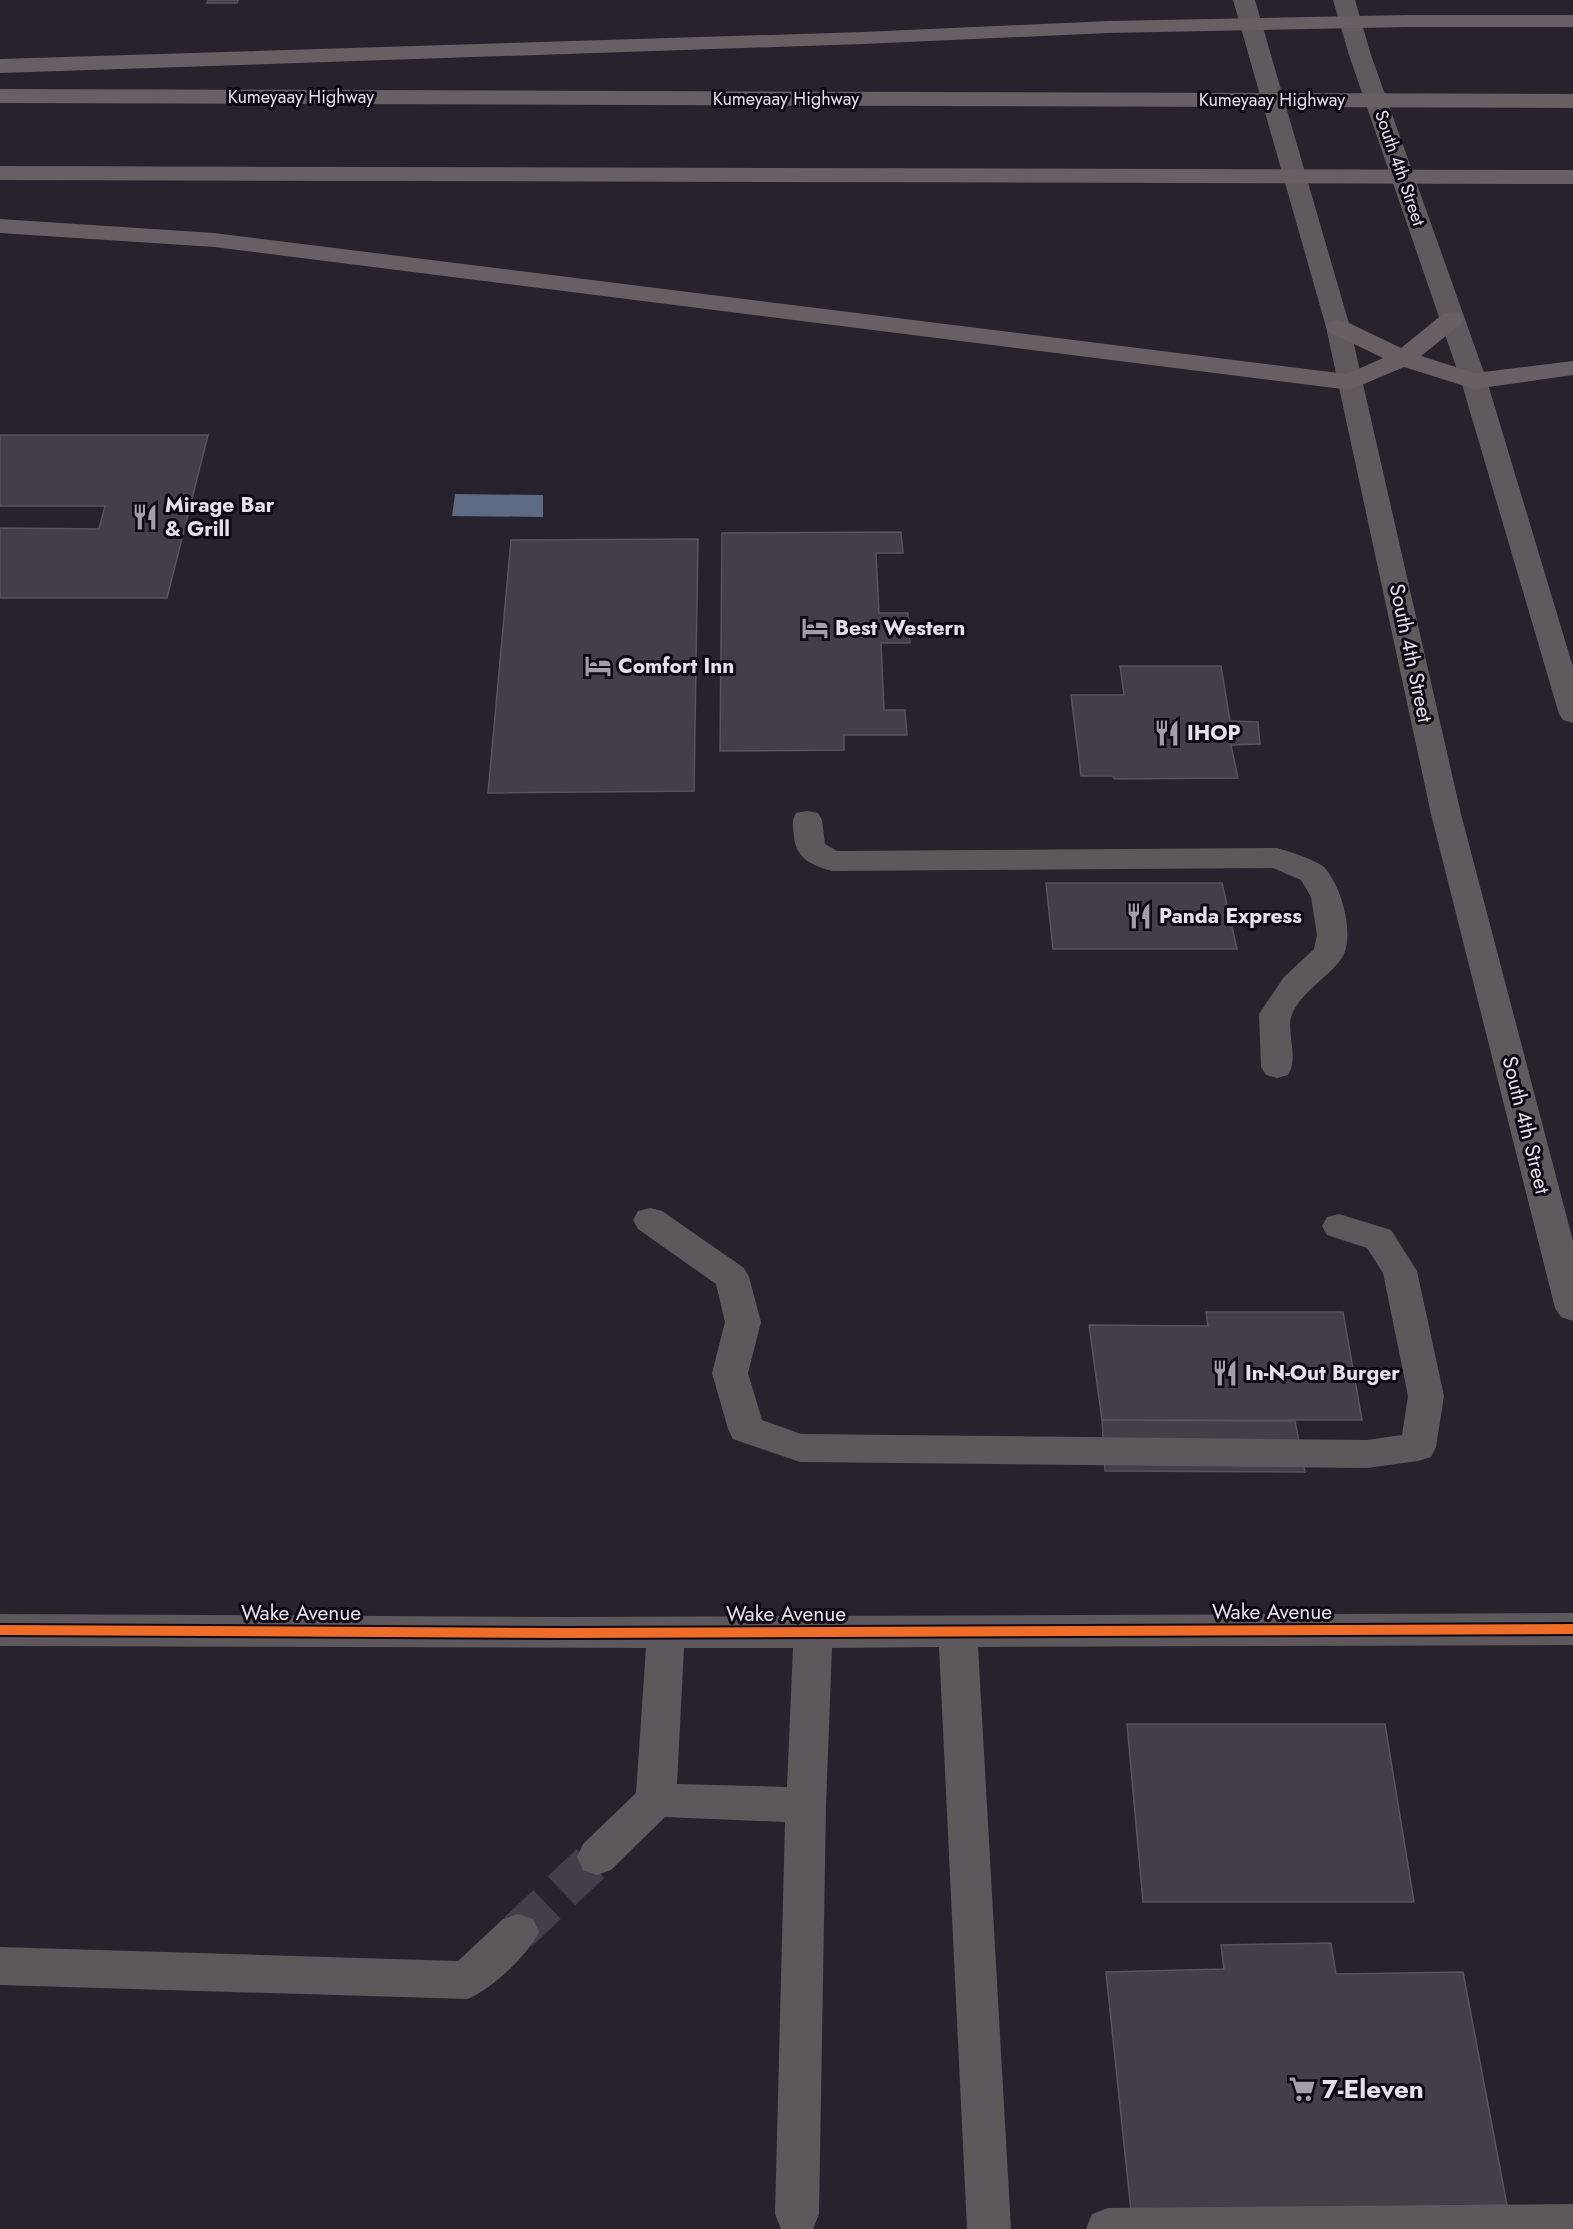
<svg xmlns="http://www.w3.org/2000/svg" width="1573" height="2229" viewBox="0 0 1573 2229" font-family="Jost,sans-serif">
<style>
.water{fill:#5d6a83}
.building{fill:#443e49;stroke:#58535d;stroke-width:1.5}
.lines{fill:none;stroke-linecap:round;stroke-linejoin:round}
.minor-tunnel{stroke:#443e4a;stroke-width:40;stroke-dasharray:40 20;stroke-linecap:butt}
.minor{fill:#5d585b;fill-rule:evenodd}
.major{fill:#60595d;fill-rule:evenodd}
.highway{fill:#675f63;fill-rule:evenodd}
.cycleway-casing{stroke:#0e0913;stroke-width:14}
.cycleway{stroke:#ee6e29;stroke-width:10}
.labels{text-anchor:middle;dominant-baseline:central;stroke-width:6;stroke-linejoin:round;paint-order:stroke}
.far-street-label{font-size:18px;fill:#e6dfed;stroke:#0e0913}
.poi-label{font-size:21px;font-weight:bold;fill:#e6dfed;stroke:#0e0913;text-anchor:start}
.street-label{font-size:21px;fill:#e6dfed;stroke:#0e0913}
.near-poi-label{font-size:26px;font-weight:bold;fill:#e6dfed;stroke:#0e0913;text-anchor:start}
</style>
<rect width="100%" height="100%" fill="#28222d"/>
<path class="water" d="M 455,494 L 543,495 L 543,517 L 452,516 Z"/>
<g class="building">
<path d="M 208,0 L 238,0 L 237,3 L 207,3 Z"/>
<path d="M 0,435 L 208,435 L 167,598 L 0,598 L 0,528 L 99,529 L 105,506 L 0,506 Z"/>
<path d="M 901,532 L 903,553 L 876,553 L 879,613 L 908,613 L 910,643 L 881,643 L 884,710 L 905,710 L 907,735 L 844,735 L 844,750 L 720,751 L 722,533 Z"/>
<path d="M 698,539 L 694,791 L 488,793 L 511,540 Z"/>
<path d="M 1120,666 L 1221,666 L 1230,721 L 1258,722 L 1260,744 L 1231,745 L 1238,778 L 1115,779 L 1112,776 L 1081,776 L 1071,695 L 1124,695 Z"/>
<path d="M 1046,883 L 1222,883 L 1237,949 L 1053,949 Z"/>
<path d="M 1206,1312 L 1343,1312 L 1362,1420 L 1102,1420 L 1089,1325 L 1208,1326 Z"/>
<path d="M 1102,1420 L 1295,1421 L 1305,1472 L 1105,1471 Z"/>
<path d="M 1127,1724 L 1385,1724 L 1414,1902 L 1143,1902 Z"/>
<path d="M 1331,1943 L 1336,1974 L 1463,1972 L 1507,2205 L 1131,2211 L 1106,1972 L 1224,1969 L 1221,1945 Z"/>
</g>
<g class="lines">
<path class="minor-tunnel" d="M 518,1932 L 597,1857"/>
<g class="minor">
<path d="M 807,811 L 818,813 L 822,820 L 825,844 L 837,851 L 1277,848 C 1288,851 1316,860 1324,867 C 1341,885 1354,931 1344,954 C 1336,972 1305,988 1293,1012 C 1284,1029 1300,1056 1288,1075 L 1277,1078 L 1266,1075 L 1261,1067 L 1259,1014 L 1284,977 L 1314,949 L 1317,935 L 1311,897 L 1301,880 L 1273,868 L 832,871 C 811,865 796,859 794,836 C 793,827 791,821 796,813 Z"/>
<path d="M 650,1208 L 662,1211 L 744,1268 L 749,1277 L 761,1322 L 748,1373 L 762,1420 L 801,1434 L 1367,1440 L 1402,1435 L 1408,1396 L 1383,1273 L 1367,1248 L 1327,1235 L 1322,1226 L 1327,1217 L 1339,1214 L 1391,1230 L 1417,1271 L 1444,1396 L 1436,1447 L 1431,1457 L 1418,1461 L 1367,1468 L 800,1462 L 733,1439 L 728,1429 L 712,1373 L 725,1322 L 716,1284 L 638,1229 L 633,1220 L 638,1211 Z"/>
<path d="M 1573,1613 L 1573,1645 L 978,1647 L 1011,2229 L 967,2229 L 939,1647 L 832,1648 L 826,1805 L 819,2214 L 813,2229 L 781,2229 L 775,2214 L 785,1822 L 665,1817 L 611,1870 L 597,1875 L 583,1870 L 577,1857 L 583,1844 L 636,1793 L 646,1648 L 0,1646 L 0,1614 L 567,1617 ZM 684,1648 L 793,1648 L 787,1787 L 677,1784 Z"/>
<path d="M 518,1914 L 533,1919 L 539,1932 C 528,1955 491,1990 467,1999 L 0,1985 L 0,1947 L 458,1961 L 503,1919 Z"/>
<path d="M 1573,2204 L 1573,2229 L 1086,2229 L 1092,2214 L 1108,2208 Z"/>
</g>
<g class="major">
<path d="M 1233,0 L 1255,0 L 1350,327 L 1461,814 L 1573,1241 L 1573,1321 L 1561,1317 L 1555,1308 L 1431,814 L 1326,327 Z"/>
<path d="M 1333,0 L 1355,0 L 1371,55 L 1487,381 L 1573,667 L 1573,723 L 1563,720 L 1559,714 L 1461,381 L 1349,55 Z"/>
</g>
<g class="highway">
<path d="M 1409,15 L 1573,15 L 1573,27 L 1409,27 L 1108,33 L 863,44 L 0,73 L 0,59 L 863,32 L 1108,21 Z"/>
<path d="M 0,89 L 1573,94 L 1573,108 L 0,103 Z"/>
<path d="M 0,166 L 1573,170 L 1573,184 L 0,180 Z"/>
<path d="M 0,219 L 214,233 L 1347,374 L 1383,358 L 1329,332 L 1326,327 L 1329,322 L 1338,320 L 1347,322 L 1401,348 L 1443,314 L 1452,312 L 1461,314 L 1464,319 L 1461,324 L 1421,356 L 1475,373 L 1573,361 L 1573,375 L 1474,389 L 1404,367 L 1350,390 L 214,247 L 0,233 Z"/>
</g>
<g class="cycleway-casing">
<path id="cycleway" d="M 0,1630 L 567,1633 L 1573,1629"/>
</g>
<use href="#cycleway" class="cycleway"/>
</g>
<defs>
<g id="restaurant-bare" transform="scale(2.07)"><path d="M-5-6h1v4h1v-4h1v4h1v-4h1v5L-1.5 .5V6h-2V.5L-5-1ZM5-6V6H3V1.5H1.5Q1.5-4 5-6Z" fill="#a49daa" stroke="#0e0913" stroke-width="2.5" paint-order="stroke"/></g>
<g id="hotel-bare" transform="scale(2.07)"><path d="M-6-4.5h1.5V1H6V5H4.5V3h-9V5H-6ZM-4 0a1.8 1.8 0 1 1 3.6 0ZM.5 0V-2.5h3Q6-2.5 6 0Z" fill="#a49daa" stroke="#0e0913" stroke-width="2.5" paint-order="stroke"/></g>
<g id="supermarket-bare" transform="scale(2.07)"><path d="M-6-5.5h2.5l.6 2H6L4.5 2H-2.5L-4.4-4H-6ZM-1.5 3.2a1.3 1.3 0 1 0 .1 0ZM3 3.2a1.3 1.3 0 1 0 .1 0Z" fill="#a49daa" stroke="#0e0913" stroke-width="2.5" paint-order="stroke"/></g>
</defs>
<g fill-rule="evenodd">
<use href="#restaurant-bare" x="145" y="517"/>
<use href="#hotel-bare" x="815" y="628"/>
<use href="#hotel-bare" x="598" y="666"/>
<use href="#restaurant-bare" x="1167" y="733"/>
<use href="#restaurant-bare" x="1139" y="916"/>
<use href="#restaurant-bare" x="1225" y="1373"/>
<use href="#supermarket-bare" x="1302" y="2089"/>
</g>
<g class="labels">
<g class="far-street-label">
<text x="301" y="97">Kumeyaay Highway</text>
<text x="786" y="99">Kumeyaay Highway</text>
<text x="1272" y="100">Kumeyaay Highway</text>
<text transform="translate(1400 168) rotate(71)">South 4th Street</text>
</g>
<g class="poi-label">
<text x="165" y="505">Mirage Bar<tspan x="165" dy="24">&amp; Grill</tspan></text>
<text x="835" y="628">Best Western</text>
<text x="618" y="666">Comfort Inn</text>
<text x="1187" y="733">IHOP</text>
<text x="1159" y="916">Panda Express</text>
<text x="1245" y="1373">In-N-Out Burger</text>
</g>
<g class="street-label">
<text transform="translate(1411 653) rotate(78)">South 4th Street</text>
<text transform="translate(1526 1125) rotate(76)">South 4th Street</text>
<text x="1272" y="1612">Wake Avenue</text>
<text x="301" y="1613">Wake Avenue</text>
<text x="786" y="1614">Wake Avenue</text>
</g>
<g class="near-poi-label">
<text x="1322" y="2089">7-Eleven</text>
</g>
</g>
</svg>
